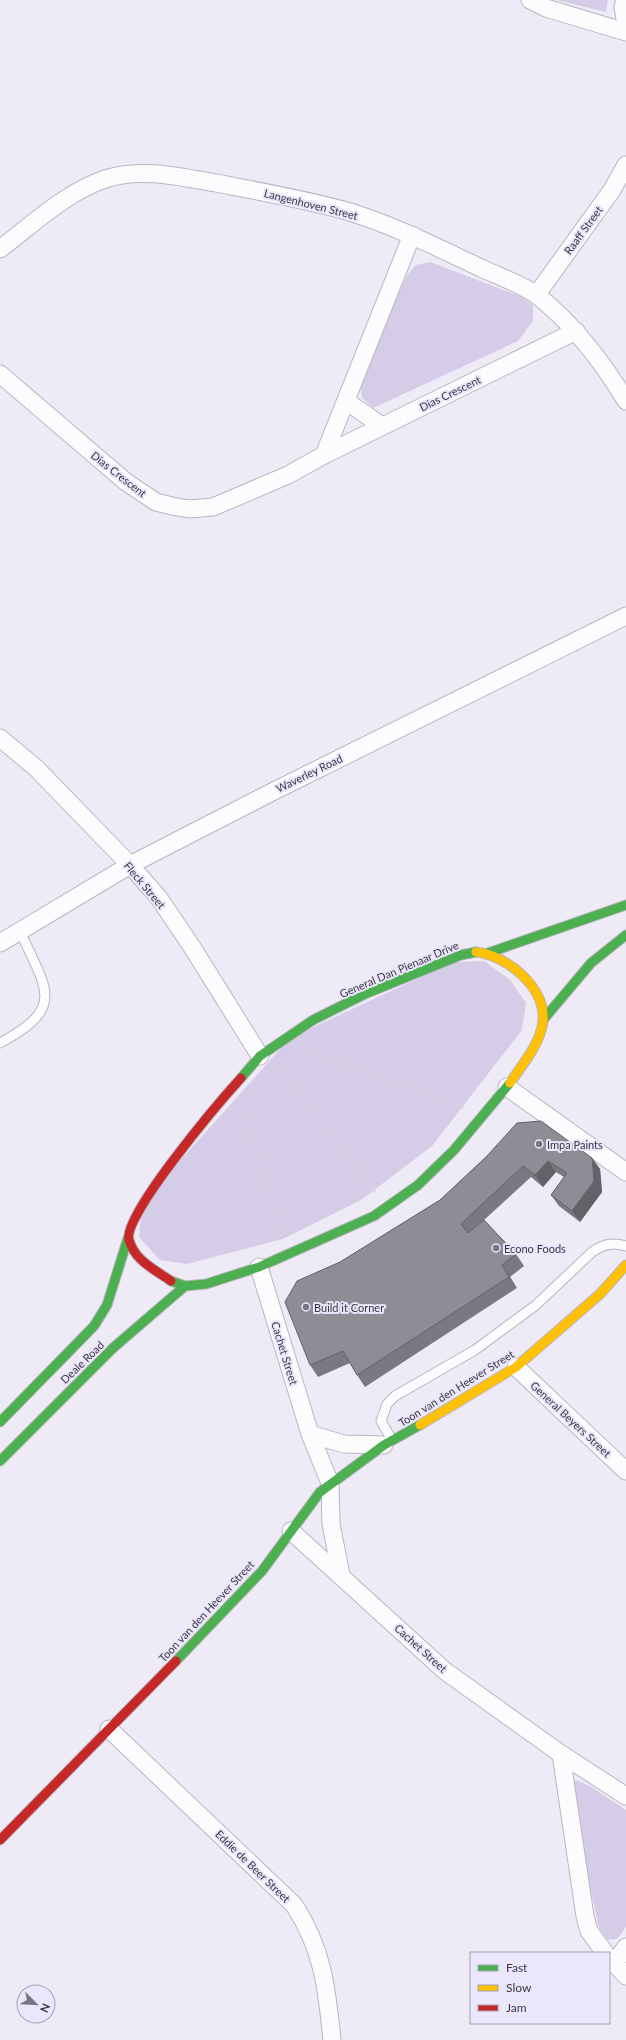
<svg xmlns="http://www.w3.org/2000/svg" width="626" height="2040" viewBox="0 0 626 2040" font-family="Lato,sans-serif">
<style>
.grass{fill:#d5cde8}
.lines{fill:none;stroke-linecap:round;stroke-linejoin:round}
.lane-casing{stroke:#b9b5c1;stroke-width:11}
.street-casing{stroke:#b9b5c1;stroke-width:19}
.fast-casing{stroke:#b9b5c1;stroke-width:11}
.slow-casing{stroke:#b9b5c1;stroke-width:11}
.jam-casing{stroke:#b9b5c1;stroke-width:11}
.path{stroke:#d6d5d9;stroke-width:2.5;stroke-dasharray:3 3;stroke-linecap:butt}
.lane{stroke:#fcfcfe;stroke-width:9}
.street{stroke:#fcfcfe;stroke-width:17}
.fast{stroke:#4caf50;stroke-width:9}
.slow{stroke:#ffc107;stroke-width:9}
.jam{stroke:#c62828;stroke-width:9}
.wall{fill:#7b7881}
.shaded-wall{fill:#646269}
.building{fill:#8f8c96;stroke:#646269}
.poi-dot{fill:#797682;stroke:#ebe6fb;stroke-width:1.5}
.labels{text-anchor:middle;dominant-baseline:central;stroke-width:4;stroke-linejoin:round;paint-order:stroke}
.street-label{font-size:11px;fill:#3a3744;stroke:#ebe6fb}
.poi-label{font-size:11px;fill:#3a3744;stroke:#ebe6fb;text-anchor:start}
</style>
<rect width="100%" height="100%" fill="#eeebf6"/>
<g class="grass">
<path d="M 557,0 L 608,0 L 606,12 Z"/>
<path d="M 430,262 L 522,297 L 533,305 L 533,321 L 518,341 L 373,408 L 362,398 L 360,379 L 407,275 L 416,265 Z"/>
<path d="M 484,961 L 510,980 L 526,1003 L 522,1030 L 432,1146 L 361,1200 L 283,1239 L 187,1264 L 160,1260 L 139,1237 L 142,1203 L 290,1038 L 453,962 Z"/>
<path d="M 576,1780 L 590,1786 L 626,1810 L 626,1927 L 617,1939 L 608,1940 L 599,1928 L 568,1786 Z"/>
</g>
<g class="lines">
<g class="lane-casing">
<g id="lane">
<path d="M 0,1043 C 68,1007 45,988 20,931"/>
<path d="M 392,1440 L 381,1421 L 387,1404 L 395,1396 L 475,1350 L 536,1305 L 592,1252 C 604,1244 612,1242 626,1246"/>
</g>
</g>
<g class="street-casing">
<g id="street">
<path d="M 530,0 L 546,8 L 626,32"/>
<path d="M 625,0 L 623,7 L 626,24"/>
<path d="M 0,249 C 33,224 65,193 105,179 C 140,167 181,177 216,183 C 258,191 302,199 343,210 C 392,224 438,248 483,269 C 498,276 526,286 538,296 C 574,325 602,361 626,401"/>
<path d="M 537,294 L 612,190 L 626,165"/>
<path d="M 0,374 L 126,482 L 156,502 L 172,506 L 189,509 L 213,507 L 288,475 L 324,455 L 576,331"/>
<path d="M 346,401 L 382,426"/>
<path d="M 324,455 L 412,235"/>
<path d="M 0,738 L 36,768 L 130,865 L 159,898 L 192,947 L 260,1056"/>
<path d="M 0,943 L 130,865 L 270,793 L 626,616"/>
<path d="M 507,1087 L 626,1172"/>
<path d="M 259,1267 L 310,1434 L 330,1483 L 331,1524 L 341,1575"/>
<path d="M 516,1367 L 626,1471"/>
<path d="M 310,1434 L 344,1444 L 384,1445"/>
<path d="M 291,1531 L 445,1671 L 561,1754 L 626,1796"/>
<path d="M 109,1729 L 294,1905 C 323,1949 327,1989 332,2040"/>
<path d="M 561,1754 L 585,1916 L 589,1931 L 605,1953"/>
<path d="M 609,1957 L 626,1976"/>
<path d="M 614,1963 L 626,1947"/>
</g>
</g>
<g class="fast-casing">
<g id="fast">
<path d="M 488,953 L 626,905"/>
<path d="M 543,1020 L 591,963 L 626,935"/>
<path d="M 241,1078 L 260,1056 L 313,1020 L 365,994 L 461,955 L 476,952"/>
<path d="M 171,1281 L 185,1286 L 206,1284 L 259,1267 L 374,1216 L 418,1185 L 454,1150 L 510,1083"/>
<path d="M 0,1422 L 94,1326 L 107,1305 L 128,1238"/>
<path d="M 0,1461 L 113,1348 L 185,1286"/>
<path d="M 176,1661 L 262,1571 L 320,1492 L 384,1445 L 420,1425"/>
</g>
</g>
<g class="slow-casing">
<g id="slow">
<path d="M 476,952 C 506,955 546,987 543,1021 C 541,1043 522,1065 510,1083"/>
<path d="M 420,1425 L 516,1367 L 600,1294 L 626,1265"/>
</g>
</g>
<g class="jam-casing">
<g id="jam">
<path d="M 171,1281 C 154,1269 135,1261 129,1240 C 122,1216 221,1100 241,1078"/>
<path d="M 0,1840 L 176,1661"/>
</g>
</g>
<g class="path">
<path d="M 303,1049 L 465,1108"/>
<path d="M 280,1065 L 375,1192"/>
<path d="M 241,1106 L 286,1235"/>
</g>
<use href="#lane" class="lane"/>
<use href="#street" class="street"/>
<use href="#fast" class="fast"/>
<use href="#slow" class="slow"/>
<use href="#jam" class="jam"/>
</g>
<path class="wall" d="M 486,1157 L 592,1158 L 600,1169 L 602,1192 L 580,1222 L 559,1206 L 551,1195 L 564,1177 L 556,1172 L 543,1187 L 531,1177 L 484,1220 L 516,1254 L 524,1266 L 510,1277 L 517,1288 L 365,1387 L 357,1375 L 350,1363 L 318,1377 L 310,1365 L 340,1262 L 440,1200 Z"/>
<g class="shaded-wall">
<path d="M 592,1158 L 600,1169 L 602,1192 L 580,1222 L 572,1211 Z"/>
<path d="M 548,1161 L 556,1172 L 543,1187 L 535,1175 Z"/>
<path d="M 502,1265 L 510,1277 L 517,1288 L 509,1277 Z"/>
</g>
<path class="building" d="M 541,1121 L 592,1158 L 594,1181 L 572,1211 L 551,1195 L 567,1173 L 548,1161 L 535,1175 L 523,1166 L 461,1224 L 468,1233 L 484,1220 L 516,1254 L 502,1265 L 509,1277 L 357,1375 L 343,1351 L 310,1365 L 285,1302 L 297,1281 L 340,1262 L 440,1200 L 486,1157 L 517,1123 Z"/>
<g class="poi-dot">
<circle cx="539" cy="1144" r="4"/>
<circle cx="496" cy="1248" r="4"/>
<circle cx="306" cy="1307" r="4"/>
</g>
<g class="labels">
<g class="street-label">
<text transform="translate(311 204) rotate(14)">Langenhoven Street</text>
<text transform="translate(583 230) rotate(-54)">Raaff Street</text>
<text transform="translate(450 393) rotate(-26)">Dias Crescent</text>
<text transform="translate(119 474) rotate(38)">Dias Crescent</text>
<text transform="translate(309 773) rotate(-26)">Waverley Road</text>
<text transform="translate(145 885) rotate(50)">Fleck Street</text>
<text transform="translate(399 969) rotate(-23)">General Dan Pienaar Drive</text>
<text transform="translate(285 1353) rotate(73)">Cachet Street</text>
<text transform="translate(82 1362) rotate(-44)">Deale Road</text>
<text transform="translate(456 1388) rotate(-32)">Toon van den Heever Street</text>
<text transform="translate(571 1419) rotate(43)">General Beyers Street</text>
<text transform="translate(206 1611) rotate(-47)">Toon van den Heever Street</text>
<text transform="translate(421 1648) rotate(42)">Cachet Street</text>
<text transform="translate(253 1866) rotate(44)">Eddie de Beer Street</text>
</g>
<g class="poi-label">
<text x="547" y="1144">Impa Paints</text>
<text x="504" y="1248">Econo Foods</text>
<text x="314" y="1307">Build it Corner</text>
</g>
</g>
<rect x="470" y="1952" width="140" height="72" fill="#ebe6fb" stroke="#a4a0b2"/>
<rect x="478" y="1965" width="20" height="6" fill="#4caf50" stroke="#a4a0b2"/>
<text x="506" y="1972" font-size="12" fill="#3a3744">Fast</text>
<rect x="478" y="1985" width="20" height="6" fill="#ffc107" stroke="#a4a0b2"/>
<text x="506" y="1992" font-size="12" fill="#3a3744">Slow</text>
<rect x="478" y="2005" width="20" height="6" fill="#c62828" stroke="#a4a0b2"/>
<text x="506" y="2012" font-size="12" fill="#3a3744">Jam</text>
<g transform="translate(36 2004) rotate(114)"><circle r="19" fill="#ebe6fb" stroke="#a4a0b2"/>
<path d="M0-3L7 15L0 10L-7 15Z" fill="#797682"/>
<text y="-6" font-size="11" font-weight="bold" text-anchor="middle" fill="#3a3744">N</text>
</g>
</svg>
